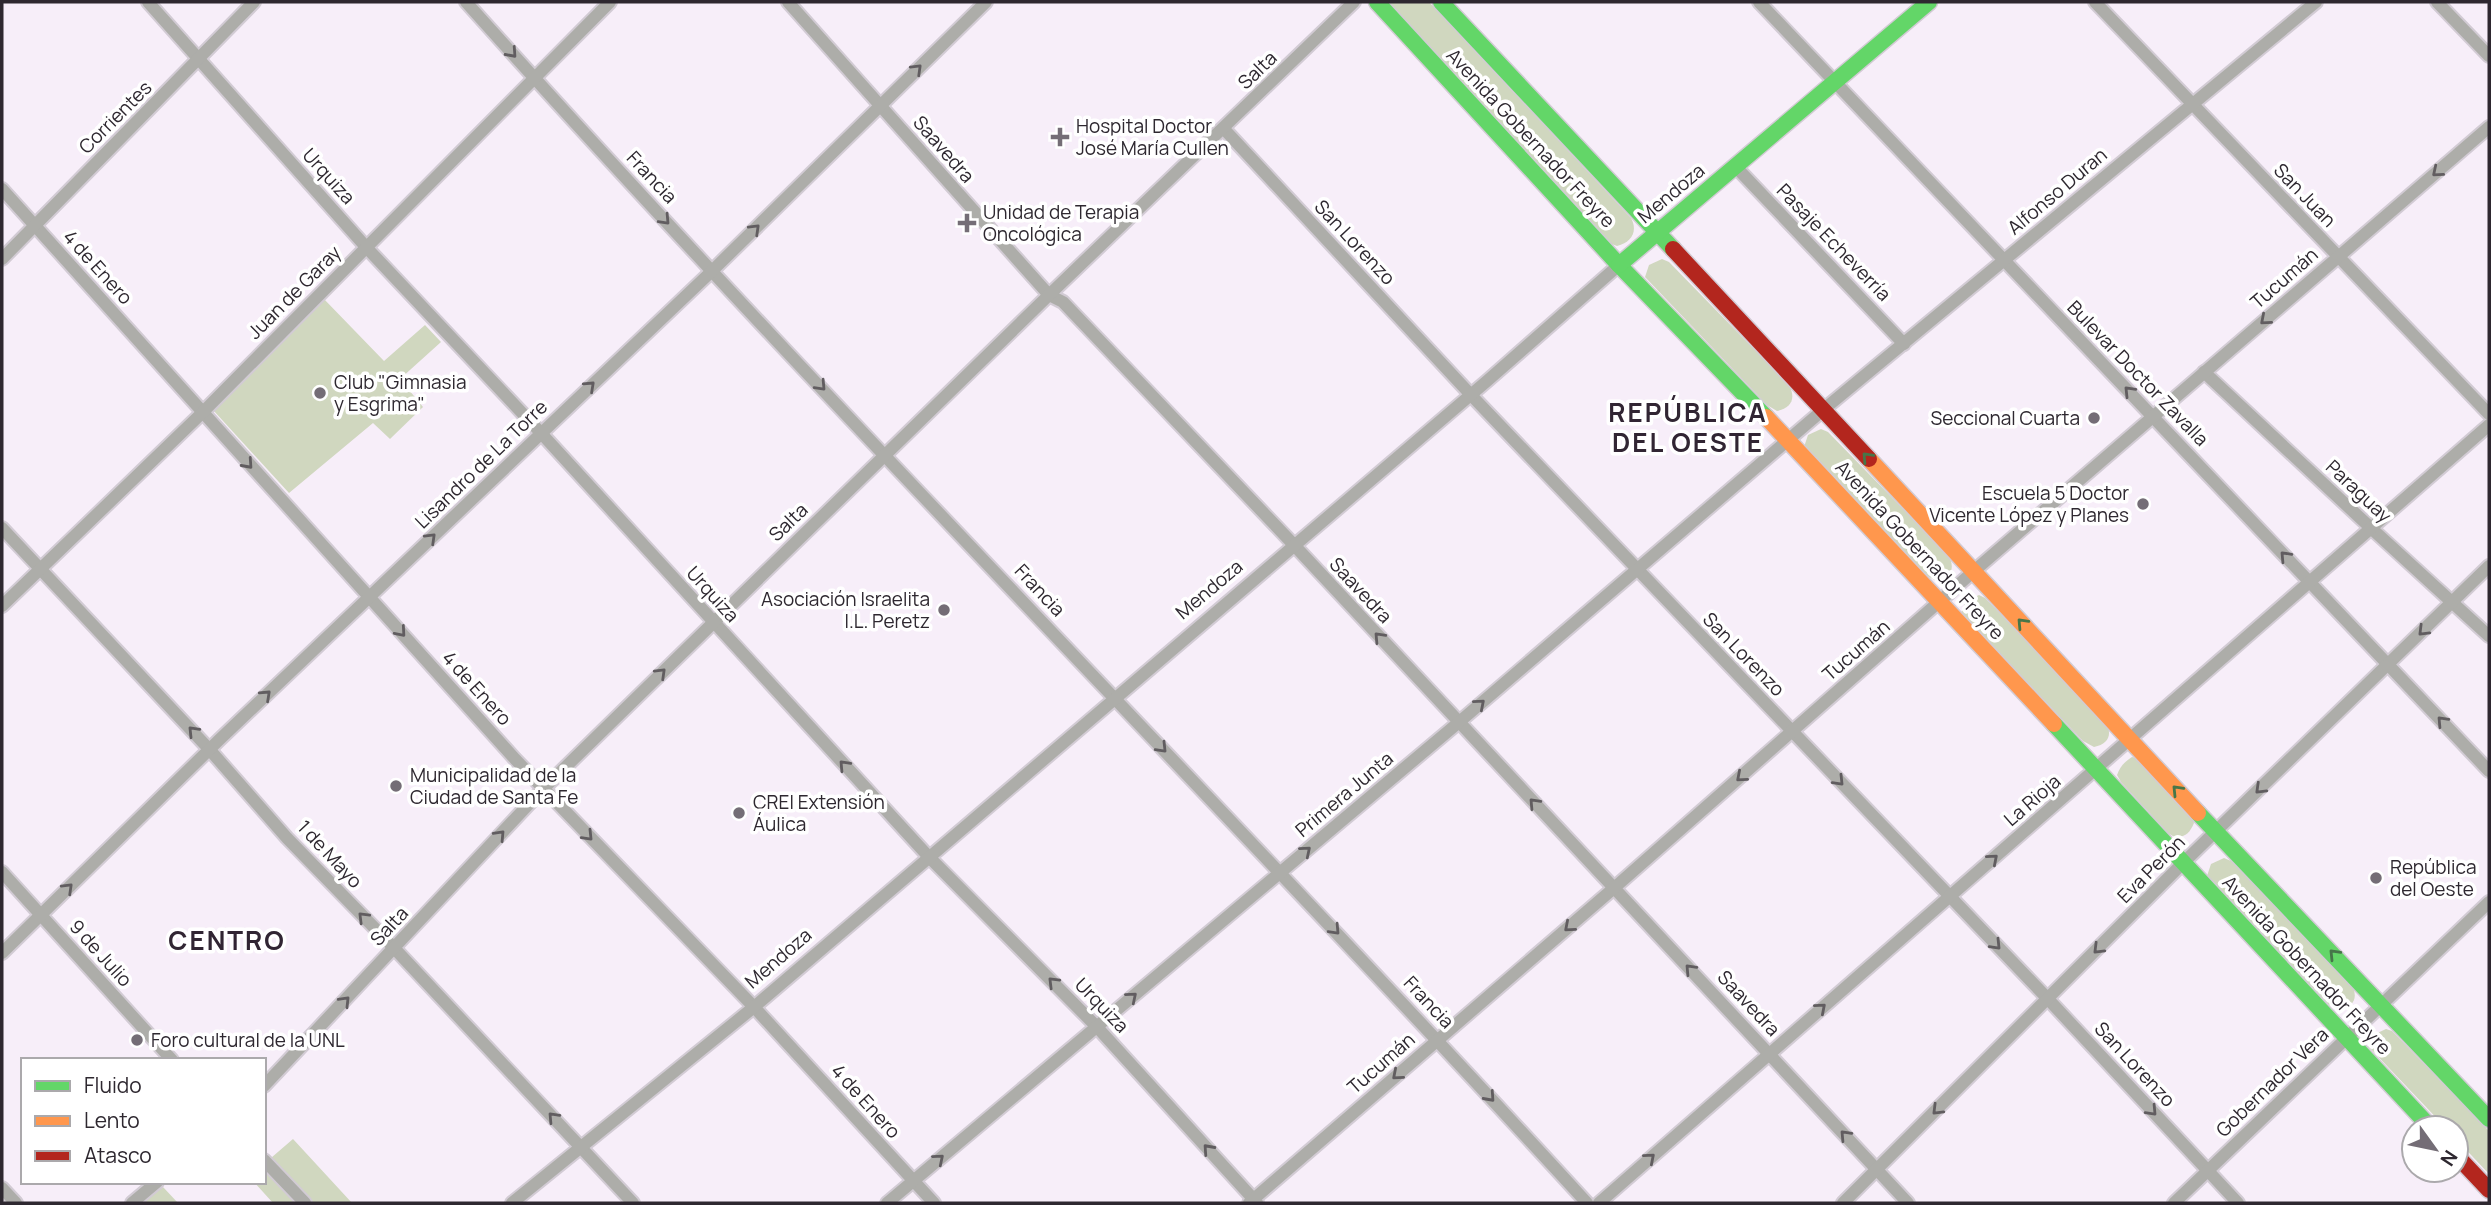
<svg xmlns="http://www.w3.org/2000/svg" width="2491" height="1205" viewBox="0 0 2491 1205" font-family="Manrope,sans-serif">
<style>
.green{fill:#d0d7bf}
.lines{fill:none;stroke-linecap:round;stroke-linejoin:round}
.street-casing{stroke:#d2cbd4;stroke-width:16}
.fast-casing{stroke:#d2cbd4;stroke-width:19}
.slow-casing{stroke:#d2cbd4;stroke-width:19}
.jam-casing{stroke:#d2cbd4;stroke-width:19}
.street{stroke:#adada9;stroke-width:12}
.fast{stroke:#63d668;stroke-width:16}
.slow{stroke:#ff974d;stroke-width:16}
.jam{stroke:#b3261e;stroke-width:16}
.oneway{stroke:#615d60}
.oneway2{stroke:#467649}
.poi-dot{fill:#746d76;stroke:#fff;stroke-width:2.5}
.labels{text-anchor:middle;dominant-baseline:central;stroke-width:7;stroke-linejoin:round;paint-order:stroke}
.street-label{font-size:19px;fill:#2e2830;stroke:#fff}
.poi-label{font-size:19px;fill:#2e2830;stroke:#fff;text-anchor:start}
.district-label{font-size:26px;font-weight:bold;letter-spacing:2px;fill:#312533;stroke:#fff}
</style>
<rect width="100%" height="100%" fill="#f7eef9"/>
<g class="green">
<path d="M 1389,2 L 1429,2 L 1631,218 C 1638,231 1632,242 1617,246 L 1609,243 Z"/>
<path d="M 1662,259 L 1669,262 L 1789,385 C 1796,398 1792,408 1777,411 L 1767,405 L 1645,277 L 1649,265 Z"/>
<path d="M 323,298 L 384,361 L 425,325 L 441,342 L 400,379 L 423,407 L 390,439 L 373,423 L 289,493 L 213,410 Z"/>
<path d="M 1821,429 L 1828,432 L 1948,555 C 1956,568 1951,578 1936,581 L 1926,575 L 1804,447 L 1808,435 Z"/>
<path d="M 1979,595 L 1985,598 L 2105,721 C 2113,734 2109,744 2094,747 L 2083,741 L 1961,613 L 1966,601 Z"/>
<path d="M 2132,757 L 2139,759 L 2190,812 L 2194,823 C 2190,832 2187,836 2176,838 L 2168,833 L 2121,782 L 2117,775 C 2120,767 2124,762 2132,757 Z"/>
<path d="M 2224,858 L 2231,861 L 2351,984 C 2359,997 2354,1007 2339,1010 L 2329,1005 L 2207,876 L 2211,864 Z"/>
<path d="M 2386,1029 L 2392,1031 L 2489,1131 L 2489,1174 L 2456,1139 L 2456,1128 L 2446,1128 L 2368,1046 L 2373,1035 Z"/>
<path d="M 293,1139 L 352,1203 L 273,1203 L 254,1182 L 264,1182 L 264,1164 Z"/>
<path d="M 163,1187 L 178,1203 L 143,1203 Z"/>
</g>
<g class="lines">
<g class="street-casing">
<g id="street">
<path d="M 148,2 L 366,247 L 541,433 L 928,856 L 1097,1027 L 1257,1203"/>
<path d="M 466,2 C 831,410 1218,799 1587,1203"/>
<path d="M 788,2 L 1049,295 L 1063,302 L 1294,545 L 1908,1203"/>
<path d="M 1759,2 L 2489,771"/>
<path d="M 2095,2 L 2489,414"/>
<path d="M 2437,2 L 2489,56"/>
<path d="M 1224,129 L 1471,395 L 2048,999 L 2238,1203"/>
<path d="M 1735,166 L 1904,344"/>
<path d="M 2,189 L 515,759 L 754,1007 L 934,1203"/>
<path d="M 2,259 L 254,2"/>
<path d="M 2204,372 L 2372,529 L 2489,636"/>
<path d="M 2,528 L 209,749 L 287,838 L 395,949 L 633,1203"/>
<path d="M 2,606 L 202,413 L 610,2"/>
<path d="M 2,872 L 172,1060"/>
<path d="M 2,953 L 219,740 L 712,271 L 986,2"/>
<path d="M 264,1086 L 543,789 L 1049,295 L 1354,2"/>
<path d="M 264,1160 L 305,1203"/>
<path d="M 2,1188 L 16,1203"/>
<path d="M 132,1203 L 157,1182"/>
<path d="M 512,1203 L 754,1007 L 1487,381 L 1619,265"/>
<path d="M 887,1203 L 1458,723 L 1823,410 L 2316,2"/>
<path d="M 1249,1203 L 1614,888 L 1974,571 L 2489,127"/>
<path d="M 1599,1203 L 2489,425"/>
<path d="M 1843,1203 L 2183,863 L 2489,566"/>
<path d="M 2174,1203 L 2489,902"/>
</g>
</g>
<g class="fast-casing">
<g id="fast">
<path d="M 1377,2 L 1619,265 L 1766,417"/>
<path d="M 1441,2 L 1673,249"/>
<path d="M 1619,265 L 1929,2"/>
<path d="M 2054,724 L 2431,1128"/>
<path d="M 2198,813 L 2489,1119"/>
</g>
</g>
<g class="slow-casing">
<g id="slow">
<path d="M 1766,417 L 2054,724"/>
<path d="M 1869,459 L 2198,813"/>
</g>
</g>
<g class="jam-casing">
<g id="jam">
<path d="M 1673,249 L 1869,459"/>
<path d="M 2456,1155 L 2489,1190"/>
</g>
</g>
<use href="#street" class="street"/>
<use href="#fast" class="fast"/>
<use href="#slow" class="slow"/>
<use href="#jam" class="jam"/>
</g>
<defs><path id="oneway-chevron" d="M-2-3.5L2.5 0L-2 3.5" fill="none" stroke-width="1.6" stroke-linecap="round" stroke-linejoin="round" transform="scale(1.75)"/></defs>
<g class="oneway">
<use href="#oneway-chevron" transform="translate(512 53) rotate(48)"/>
<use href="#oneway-chevron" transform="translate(917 69) rotate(-44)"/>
<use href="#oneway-chevron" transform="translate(2437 172) rotate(140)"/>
<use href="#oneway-chevron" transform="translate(665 220) rotate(47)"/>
<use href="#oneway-chevron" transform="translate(755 229) rotate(-44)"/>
<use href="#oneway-chevron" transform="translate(2265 320) rotate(139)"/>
<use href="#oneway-chevron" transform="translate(590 386) rotate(-43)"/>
<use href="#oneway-chevron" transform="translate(821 386) rotate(47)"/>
<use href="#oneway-chevron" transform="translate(2129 391) rotate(-134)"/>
<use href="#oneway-chevron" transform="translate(248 464) rotate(48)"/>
<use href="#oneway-chevron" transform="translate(431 538) rotate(-44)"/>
<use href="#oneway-chevron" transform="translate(2285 556) rotate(-133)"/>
<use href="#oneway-chevron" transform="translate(2423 631) rotate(135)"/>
<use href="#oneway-chevron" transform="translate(401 632) rotate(49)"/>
<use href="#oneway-chevron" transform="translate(1379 637) rotate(-133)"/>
<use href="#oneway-chevron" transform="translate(661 673) rotate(-44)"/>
<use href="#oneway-chevron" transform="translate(266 695) rotate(-43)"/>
<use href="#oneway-chevron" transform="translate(1480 704) rotate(-41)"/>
<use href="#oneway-chevron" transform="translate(2442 721) rotate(-133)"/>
<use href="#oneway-chevron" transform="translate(193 731) rotate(-134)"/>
<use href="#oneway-chevron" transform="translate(1162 748) rotate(46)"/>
<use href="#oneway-chevron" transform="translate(844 765) rotate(-133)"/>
<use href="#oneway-chevron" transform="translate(1741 777) rotate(139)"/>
<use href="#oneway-chevron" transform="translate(1839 781) rotate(46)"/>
<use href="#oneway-chevron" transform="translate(2260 789) rotate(136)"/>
<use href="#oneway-chevron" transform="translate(1534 803) rotate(-133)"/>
<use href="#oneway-chevron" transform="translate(500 835) rotate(-47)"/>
<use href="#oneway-chevron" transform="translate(588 836) rotate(46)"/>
<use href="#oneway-chevron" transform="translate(1306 851) rotate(-40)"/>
<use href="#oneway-chevron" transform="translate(1993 859) rotate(-41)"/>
<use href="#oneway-chevron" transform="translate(68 888) rotate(-44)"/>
<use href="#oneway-chevron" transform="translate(363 917) rotate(-135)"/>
<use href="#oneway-chevron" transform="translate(1569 927) rotate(139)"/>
<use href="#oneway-chevron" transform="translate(1335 930) rotate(47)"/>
<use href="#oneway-chevron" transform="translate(1996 945) rotate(46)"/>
<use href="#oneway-chevron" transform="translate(2098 949) rotate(135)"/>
<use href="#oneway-chevron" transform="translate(1690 969) rotate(-133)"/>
<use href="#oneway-chevron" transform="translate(1053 982) rotate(-135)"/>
<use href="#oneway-chevron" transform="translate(1132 997) rotate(-40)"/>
<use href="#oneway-chevron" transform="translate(345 1001) rotate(-46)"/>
<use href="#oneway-chevron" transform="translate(1821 1008) rotate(-41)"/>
<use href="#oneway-chevron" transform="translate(1397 1075) rotate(139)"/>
<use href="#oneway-chevron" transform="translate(1490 1097) rotate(48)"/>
<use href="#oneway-chevron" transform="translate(1937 1110) rotate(135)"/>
<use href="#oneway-chevron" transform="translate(2152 1111) rotate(47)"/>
<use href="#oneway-chevron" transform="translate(553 1117) rotate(-133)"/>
<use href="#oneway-chevron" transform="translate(1845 1135) rotate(-133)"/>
<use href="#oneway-chevron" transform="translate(1208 1149) rotate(-132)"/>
<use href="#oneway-chevron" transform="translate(1650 1158) rotate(-41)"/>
<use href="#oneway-chevron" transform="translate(939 1159) rotate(-40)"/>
</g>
<g class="oneway2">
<use href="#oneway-chevron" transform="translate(1867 457) rotate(-133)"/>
<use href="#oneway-chevron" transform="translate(2022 623) rotate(-133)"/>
<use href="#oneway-chevron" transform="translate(2177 790) rotate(-134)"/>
<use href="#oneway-chevron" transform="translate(2334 954) rotate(-134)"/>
</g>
<g class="poi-dot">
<path d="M1056.5 126.5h7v7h7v7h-7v7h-7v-7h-7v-7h7z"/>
<path d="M963.5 212.5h7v7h7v7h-7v7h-7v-7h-7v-7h7z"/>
<circle cx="320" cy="393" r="7"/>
<circle cx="2094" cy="418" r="7"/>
<circle cx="2143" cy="504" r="7"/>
<circle cx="944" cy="610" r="7"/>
<circle cx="396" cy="786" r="7"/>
<circle cx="739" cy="813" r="7"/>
<circle cx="2376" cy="878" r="7"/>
<circle cx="137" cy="1040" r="7"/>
</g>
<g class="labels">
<g class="street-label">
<text transform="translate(1257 70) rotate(-44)">Salta</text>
<text transform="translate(115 117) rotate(-45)">Corrientes</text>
<text transform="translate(1531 138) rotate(47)">Avenida Gobernador Freyre</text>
<text transform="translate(944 149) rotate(49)">Saavedra</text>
<text transform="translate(329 176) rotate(48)">Urquiza</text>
<text transform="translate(652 177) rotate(47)">Francia</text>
<text transform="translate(2057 191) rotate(-40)">Alfonso Duran</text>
<text transform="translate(1671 193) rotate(-40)">Mendoza</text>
<text transform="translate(2305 195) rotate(46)">San Juan</text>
<text transform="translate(1355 242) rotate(47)">San Lorenzo</text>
<text transform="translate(1834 242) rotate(46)">Pasaje Echeverría</text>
<text transform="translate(98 267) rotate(48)">4 de Enero</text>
<text transform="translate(2284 278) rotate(-41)">Tucumán</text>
<text transform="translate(294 292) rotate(-45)">Juan de Garay</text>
<text transform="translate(2138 373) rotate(46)">Bulevar Doctor Zavalla</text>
<text transform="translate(481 464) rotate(-44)">Lisandro de La Torre</text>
<text transform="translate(2359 491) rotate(43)">Paraguay</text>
<text transform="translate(788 522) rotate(-44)">Salta</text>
<text transform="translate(1920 550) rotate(47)">Avenida Gobernador Freyre</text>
<text transform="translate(1209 589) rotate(-40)">Mendoza</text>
<text transform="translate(1040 590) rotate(47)">Francia</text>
<text transform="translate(1361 590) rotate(47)">Saavedra</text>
<text transform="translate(713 594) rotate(48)">Urquiza</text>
<text transform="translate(1856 650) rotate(-41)">Tucumán</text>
<text transform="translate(1744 654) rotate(46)">San Lorenzo</text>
<text transform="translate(477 688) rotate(48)">4 de Enero</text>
<text transform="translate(1344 794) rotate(-40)">Primera Junta</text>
<text transform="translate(2032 800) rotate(-41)">La Rioja</text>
<text transform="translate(330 854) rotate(47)">1 de Mayo</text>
<text transform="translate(2151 869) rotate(-45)">Eva Perón</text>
<text transform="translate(389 926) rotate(-47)">Salta</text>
<text transform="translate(101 953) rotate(48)">9 de Julio</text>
<text transform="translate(778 958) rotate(-41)">Mendoza</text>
<text transform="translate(2307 965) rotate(47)">Avenida Gobernador Freyre</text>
<text transform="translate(1429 1002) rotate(47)">Francia</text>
<text transform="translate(1749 1003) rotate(47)">Saavedra</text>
<text transform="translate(1102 1005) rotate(46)">Urquiza</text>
<text transform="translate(1381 1063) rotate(-41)">Tucumán</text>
<text transform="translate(2135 1064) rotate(47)">San Lorenzo</text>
<text transform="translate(2272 1082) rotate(-44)">Gobernador Vera</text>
<text transform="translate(866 1101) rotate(48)">4 de Enero</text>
</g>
<g class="poi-label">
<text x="1076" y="126">Hospital Doctor<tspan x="1076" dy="22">José María Cullen</tspan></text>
<text x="983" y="212">Unidad de Terapia<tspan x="983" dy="22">Oncológica</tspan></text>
<text x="334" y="382">Club "Gimnasia<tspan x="334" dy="22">y Esgrima"</tspan></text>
<text x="2080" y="418" text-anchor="end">Seccional Cuarta</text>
<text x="2129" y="493" text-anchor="end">Escuela 5 Doctor<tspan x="2129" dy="22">Vicente López y Planes</tspan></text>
<text x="930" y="599" text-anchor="end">Asociación Israelita<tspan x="930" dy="22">I.L. Peretz</tspan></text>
<text x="410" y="775">Municipalidad de la<tspan x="410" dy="22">Ciudad de Santa Fe</tspan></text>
<text x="753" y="802">CREI Extensión<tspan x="753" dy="22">Áulica</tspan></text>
<text x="2390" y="867">República<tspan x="2390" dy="22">del Oeste</tspan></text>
<text x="151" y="1040">Foro cultural de la UNL</text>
</g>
<g class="district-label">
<text x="1688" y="412">REPÚBLICA<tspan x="1688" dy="30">DEL OESTE</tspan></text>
<text x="227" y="940">CENTRO</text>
</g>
</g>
<rect width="2491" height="1205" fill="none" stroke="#2e2830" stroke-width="7"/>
<rect x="21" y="1058" width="245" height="126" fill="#ffffff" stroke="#aba9ac" stroke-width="2"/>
<rect x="35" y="1081" width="35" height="10" fill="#63d668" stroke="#aba9ac" stroke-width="2"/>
<text x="84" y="1093" font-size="21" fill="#2e2830">Fluido</text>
<rect x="35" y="1116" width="35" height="10" fill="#ff974d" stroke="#aba9ac" stroke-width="2"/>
<text x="84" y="1128" font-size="21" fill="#2e2830">Lento</text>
<rect x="35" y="1151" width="35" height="10" fill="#b3261e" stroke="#aba9ac" stroke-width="2"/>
<text x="84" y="1163" font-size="21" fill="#2e2830">Atasco</text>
<g transform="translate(2435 1149) rotate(123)"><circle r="33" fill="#ffffff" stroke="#aba9ac" stroke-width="2"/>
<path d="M0-5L12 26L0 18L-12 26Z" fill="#746d76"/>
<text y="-10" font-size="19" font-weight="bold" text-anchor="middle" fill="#2e2830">N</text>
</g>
</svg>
